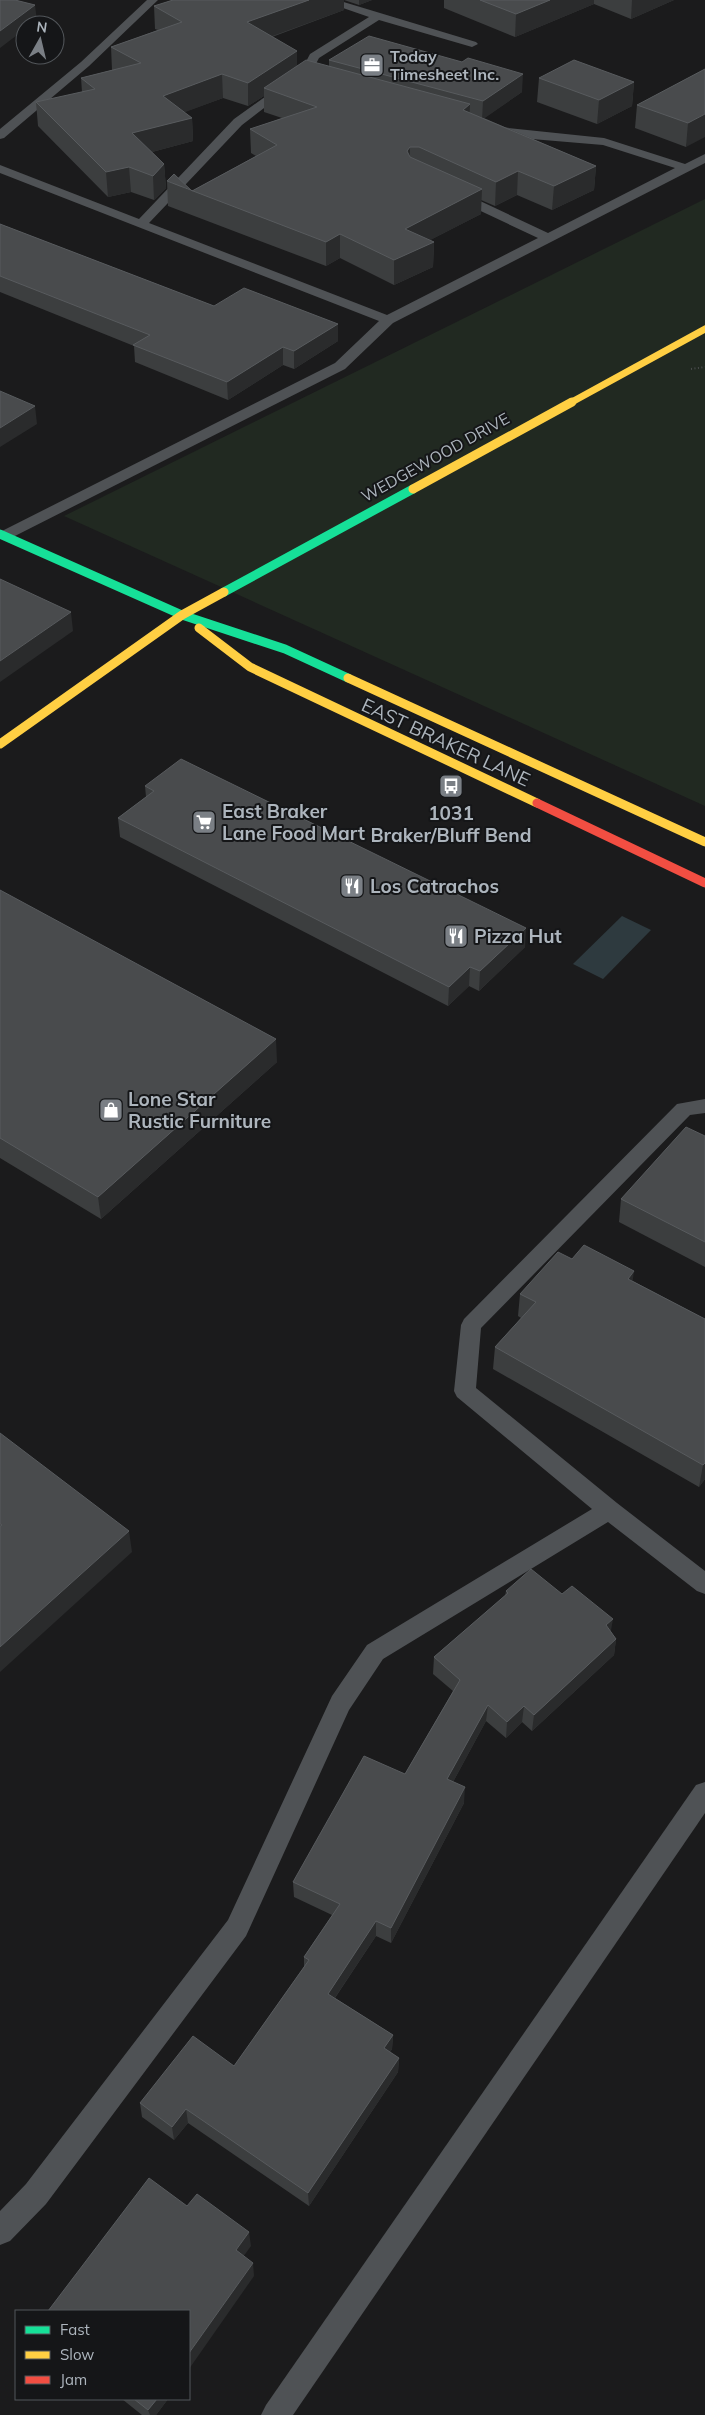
<svg xmlns="http://www.w3.org/2000/svg" width="705" height="2415" viewBox="0 0 705 2415" font-family="Mulish,sans-serif">
<style>
.green{fill:#212921}
.water{fill:#2e3a3f}
.lines{fill:none;stroke-linecap:round;stroke-linejoin:round}
.path{stroke:#4b4d4f;stroke-width:2;stroke-dasharray:1 2.5;stroke-linecap:butt}
.lane{fill:#4f5255;fill-rule:evenodd}
.fast{stroke:#16e098;stroke-width:9}
.slow-far1{stroke:#ffcf43;stroke-width:7}
.slow{stroke:#ffcf43;stroke-width:9}
.jam{stroke:#f24e42;stroke-width:9}
.wall{fill:#3c3e3f}
.shaded-wall{fill:#2a2b2c}
.building{fill:#494b4d;stroke:#585b5e}
.labels{text-anchor:middle;dominant-baseline:central;stroke-width:4;stroke-linejoin:round;paint-order:stroke}
.far-poi-label{font-size:16px;font-weight:bold;fill:#adb5bd;stroke:#151618;text-anchor:start}
.far-street-label{font-size:16px;fill:#adb5bd;stroke:#151618}
.street-label{font-size:19px;fill:#adb5bd;stroke:#151618}
.poi-label{font-size:19px;font-weight:bold;fill:#adb5bd;stroke:#151618;text-anchor:start}
</style>
<rect width="100%" height="100%" fill="#1b1b1c"/>
<path class="green" d="M 705,199 L 705,806 L 64,516 Z"/>
<path class="water" d="M 622,916 L 651,930 L 603,979 L 573,964 Z"/>
<g class="lines">
<path class="path" d="M 691,369 L 705,367"/>
<g class="lane">
<path d="M 147,0 L 158,0 L 89,66 L 4,138 L 0,139 L 0,129 L 81,62 Z"/>
<path d="M 320,0 L 337,0 L 476,42 L 478,44 L 472,47 L 379,20 L 319,58 L 308,79 L 277,98 L 242,125 L 149,223 L 387,315 L 538,238 L 453,198 L 451,195 L 453,192 L 461,192 L 548,233 L 675,168 L 603,145 L 508,137 L 490,132 L 488,129 L 490,126 L 604,138 L 685,164 L 705,154 L 705,163 L 393,323 L 345,369 L 9,539 L 0,539 L 0,532 L 335,363 L 379,321 L 0,173 L 0,165 L 139,219 L 234,119 L 269,94 L 299,75 L 310,54 L 369,17 Z"/>
<path d="M 705,1099 L 705,1113 L 690,1115 L 481,1328 L 476,1388 L 617,1503 L 705,1571 L 705,1594 L 697,1591 L 608,1522 L 383,1659 L 349,1710 L 246,1936 L 46,2204 L 10,2241 L 0,2245 L 0,2211 L 26,2184 L 228,1920 L 332,1696 L 367,1645 L 592,1509 L 457,1397 L 454,1391 L 461,1325 L 464,1319 L 677,1104 Z"/>
<path d="M 705,1782 L 705,1813 L 293,2415 L 261,2415 L 266,2405 L 696,1785 Z"/>
</g>
<g class="fast">
<path d="M 0,534 L 182,615 L 285,649 L 348,678"/>
<path d="M 224,592 L 413,489"/>
</g>
<path class="slow-far1" d="M 570,403 L 705,329"/>
<g class="slow">
<path d="M 413,489 L 572,402"/>
<path d="M 199,628 L 250,667 L 537,803"/>
<path d="M 348,678 L 705,842"/>
<path d="M 0,744 L 182,615 L 224,592"/>
</g>
<path class="jam" d="M 537,803 L 705,883"/>
</g>
<g class="wall">
<path d="M 173,0 L 372,0 L 359,5 L 344,0 L 344,10 L 272,37 L 297,66 L 329,66 L 329,60 L 522,92 L 484,118 L 596,166 L 594,190 L 552,210 L 517,195 L 495,206 L 481,200 L 481,214 L 430,240 L 434,242 L 433,267 L 394,285 L 340,258 L 326,266 L 168,206 L 167,181 L 192,191 L 256,156 L 251,153 L 250,129 L 282,118 L 264,112 L 264,96 L 248,106 L 223,98 L 184,112 L 192,118 L 193,141 L 152,152 L 164,164 L 166,188 L 154,200 L 131,192 L 108,197 L 38,126 L 36,102 L 82,92 L 81,78 L 112,70 L 111,47 L 158,30 L 155,29 L 154,6 Z"/>
<path d="M 444,0 L 674,0 L 631,19 L 594,4 L 515,37 L 444,8 Z"/>
<path d="M 705,69 L 686,147 L 635,128 L 637,105 Z"/>
<path d="M 539,78 L 634,82 L 632,106 L 597,124 L 537,102 Z"/>
<path d="M 0,224 L 214,306 L 338,324 L 338,341 L 294,369 L 283,365 L 228,400 L 135,362 L 134,346 L 0,292 Z"/>
<path d="M 145,786 L 525,947 L 479,991 L 469,986 L 448,1006 L 120,837 L 118,818 L 146,797 Z"/>
<path d="M 0,890 L 277,1062 L 101,1219 L 0,1158 Z"/>
<path d="M 705,1136 L 705,1267 L 619,1222 L 621,1199 Z"/>
<path d="M 572,1259 L 633,1281 L 705,1319 L 705,1479 L 699,1487 L 493,1369 L 495,1347 L 521,1318 L 518,1316 L 520,1294 Z"/>
<path d="M 506,1591 L 562,1594 L 611,1632 L 616,1639 L 614,1655 L 532,1731 L 522,1722 L 506,1738 L 486,1721 L 453,1782 L 464,1803 L 391,1943 L 376,1936 L 335,1998 L 393,2035 L 392,2049 L 390,2052 L 399,2058 L 398,2072 L 309,2206 L 188,2123 L 174,2140 L 142,2117 L 140,2103 L 234,2066 L 304,1967 L 304,1957 L 332,1915 L 294,1897 L 293,1882 L 405,1774 L 453,1691 L 433,1674 L 434,1657 L 505,1596 Z"/>
<path d="M 122,2399 L 168,2399 L 156,2415 L 142,2415 Z"/>
</g>
<g class="shaded-wall">
<path d="M 309,0 L 344,0 L 344,10 L 248,45 L 247,22 Z"/>
<path d="M 359,0 L 372,0 L 359,5 Z"/>
<path d="M 550,0 L 594,0 L 594,4 L 515,37 L 516,14 Z"/>
<path d="M 632,0 L 674,0 L 631,19 Z"/>
<path d="M 35,5 L 37,21 L 31,25 L 25,25 L 25,29 L 0,48 L 0,31 Z"/>
<path d="M 297,51 L 297,74 L 264,88 L 264,96 L 248,106 L 248,83 Z"/>
<path d="M 222,74 L 223,98 L 164,120 L 163,96 Z"/>
<path d="M 523,74 L 522,92 L 482,120 L 483,101 Z"/>
<path d="M 634,82 L 632,106 L 597,124 L 599,100 Z"/>
<path d="M 470,104 L 469,128 L 463,110 Z"/>
<path d="M 705,114 L 705,137 L 686,147 L 688,123 Z"/>
<path d="M 192,118 L 193,141 L 133,157 L 132,133 Z"/>
<path d="M 410,147 L 410,171 L 407,151 Z"/>
<path d="M 164,164 L 166,188 L 154,200 L 153,176 Z"/>
<path d="M 596,166 L 594,190 L 552,210 L 554,186 Z"/>
<path d="M 129,167 L 131,192 L 108,197 L 106,172 Z"/>
<path d="M 518,171 L 517,195 L 495,206 L 496,182 Z"/>
<path d="M 482,189 L 481,214 L 405,253 L 405,229 Z"/>
<path d="M 340,234 L 340,258 L 326,266 L 326,242 Z"/>
<path d="M 434,242 L 433,267 L 394,285 L 394,260 Z"/>
<path d="M 338,324 L 338,341 L 294,369 L 294,351 Z"/>
<path d="M 283,347 L 283,365 L 228,400 L 227,382 Z"/>
<path d="M 35,406 L 37,424 L 0,447 L 0,428 Z"/>
<path d="M 71,612 L 73,631 L 0,682 L 0,661 Z"/>
<path d="M 526,928 L 525,947 L 479,991 L 480,971 Z"/>
<path d="M 470,967 L 469,986 L 448,1006 L 449,987 Z"/>
<path d="M 276,1039 L 277,1062 L 101,1219 L 98,1197 Z"/>
<path d="M 634,1271 L 631,1293 L 628,1279 Z"/>
<path d="M 705,1463 L 705,1479 L 699,1487 L 703,1465 Z"/>
<path d="M 129,1531 L 132,1552 L 0,1672 L 0,1647 Z"/>
<path d="M 613,1619 L 610,1636 L 606,1625 Z"/>
<path d="M 616,1639 L 614,1655 L 532,1731 L 534,1715 Z"/>
<path d="M 488,1705 L 486,1721 L 446,1795 L 447,1779 Z"/>
<path d="M 524,1706 L 522,1722 L 506,1738 L 507,1722 Z"/>
<path d="M 465,1787 L 464,1803 L 391,1943 L 391,1928 Z"/>
<path d="M 376,1921 L 376,1936 L 328,2008 L 328,1994 Z"/>
<path d="M 393,2035 L 392,2049 L 383,2062 L 384,2048 Z"/>
<path d="M 399,2058 L 398,2072 L 309,2206 L 308,2193 Z"/>
<path d="M 186,2109 L 188,2123 L 174,2140 L 172,2127 Z"/>
<path d="M 249,2232 L 251,2246 L 238,2264 L 236,2250 Z"/>
<path d="M 253,2263 L 254,2276 L 189,2369 L 189,2353 Z"/>
<path d="M 157,2399 L 168,2399 L 156,2415 L 150,2415 L 148,2410 Z"/>
</g>
<g class="building">
<path d="M 0,0 L 15,0 L 35,5 L 0,31 Z"/>
<path d="M 173,0 L 309,0 L 247,22 L 297,51 L 248,83 L 222,74 L 163,96 L 192,118 L 132,133 L 164,164 L 153,176 L 129,167 L 106,172 L 36,102 L 95,89 L 81,78 L 141,63 L 111,47 L 182,22 L 154,6 Z"/>
<path d="M 480,0 L 550,0 L 516,14 Z"/>
<path d="M 369,36 L 462,62 L 468,58 L 523,74 L 483,101 L 329,60 Z"/>
<path d="M 306,60 L 470,104 L 463,110 L 596,166 L 554,186 L 518,171 L 496,182 L 419,147 L 410,147 L 407,151 L 410,157 L 482,189 L 405,229 L 434,242 L 394,260 L 340,234 L 326,242 L 167,181 L 174,174 L 192,191 L 277,145 L 250,129 L 317,107 L 264,88 Z"/>
<path d="M 574,60 L 634,82 L 599,100 L 539,78 Z"/>
<path d="M 705,69 L 705,114 L 688,123 L 637,105 Z"/>
<path d="M 0,224 L 214,306 L 244,288 L 338,324 L 294,351 L 283,347 L 227,382 L 133,345 L 150,335 L 0,276 Z"/>
<path d="M 0,391 L 35,406 L 0,428 Z"/>
<path d="M 0,579 L 71,612 L 0,661 Z"/>
<path d="M 181,759 L 526,928 L 480,971 L 470,967 L 449,987 L 118,818 L 154,791 L 145,786 Z"/>
<path d="M 0,890 L 276,1039 L 98,1197 L 0,1138 Z"/>
<path d="M 686,1127 L 705,1136 L 705,1242 L 621,1199 Z"/>
<path d="M 584,1245 L 634,1271 L 628,1279 L 705,1319 L 705,1463 L 703,1465 L 495,1347 L 536,1302 L 520,1294 L 558,1252 L 572,1259 Z"/>
<path d="M 0,1433 L 129,1531 L 0,1647 L 0,1526 L 2,1525 L 0,1524 Z"/>
<path d="M 531,1569 L 562,1594 L 572,1586 L 613,1619 L 606,1625 L 616,1639 L 534,1715 L 524,1706 L 507,1722 L 488,1705 L 447,1779 L 465,1787 L 391,1928 L 376,1921 L 328,1994 L 393,2035 L 384,2048 L 399,2058 L 308,2193 L 186,2109 L 172,2127 L 140,2103 L 193,2036 L 234,2066 L 309,1960 L 304,1957 L 340,1904 L 293,1882 L 364,1756 L 405,1774 L 460,1680 L 434,1657 L 508,1593 L 506,1591 Z"/>
<path d="M 149,2178 L 187,2206 L 197,2194 L 249,2232 L 236,2250 L 253,2263 L 189,2353 L 189,2311 L 48,2311 Z"/>
<path d="M 134,2399 L 157,2399 L 148,2410 Z"/>
</g>
<defs>
<g id="office-square" transform="scale(1.25)"><rect x="-9" y="-9" width="18" height="18" rx="4" fill="#7a7f85" stroke="#151618"/><path d="M-6-3h4V-5.5h4V-3h4V5H-6ZM-1-4.5V-3h2v-1.5ZM-6 0V1H6V0Z" fill="#fff"/></g>
<g id="bus-square" transform="scale(1.25)"><rect x="-9" y="-9" width="18" height="18" rx="4" fill="#7a7f85" stroke="#151618"/><path d="M-5-6H5V4H4V6H2V4H-2V6H-4V4H-5ZM-3.5-4V0h7V-4ZM-3.5 1.2v1.5H-2V1.2ZM2 1.2v1.5H3.5V1.2Z" fill="#fff"/></g>
<g id="supermarket-square" transform="scale(1.25)"><rect x="-9" y="-9" width="18" height="18" rx="4" fill="#7a7f85" stroke="#151618"/><path d="M-6-5.5h2.5l.6 2H6L4.5 2H-2.5L-4.4-4H-6ZM-1.5 3.2a1.3 1.3 0 1 0 .1 0ZM3 3.2a1.3 1.3 0 1 0 .1 0Z" fill="#fff"/></g>
<g id="restaurant-square" transform="scale(1.25)"><rect x="-9" y="-9" width="18" height="18" rx="4" fill="#7a7f85" stroke="#151618"/><path d="M-5-6h1v4h1v-4h1v4h1v-4h1v5L-1.5 .5V6h-2V.5L-5-1ZM5-6V6H3V1.5H1.5Q1.5-4 5-6Z" fill="#fff"/></g>
<g id="shop-square" transform="scale(1.25)"><rect x="-9" y="-9" width="18" height="18" rx="4" fill="#7a7f85" stroke="#151618"/><path d="M-5-2.5h2.3a2.7 3.5 0 0 1 5.4 0H5L5.5 6h-11ZM-1.5-2.5h3a1.5 2.3 0 0 0-3 0Z" fill="#fff"/></g>
</defs>
<g fill-rule="evenodd">
<use href="#office-square" x="372" y="65"/>
<use href="#bus-square" x="451" y="786"/>
<use href="#supermarket-square" x="204" y="822"/>
<use href="#restaurant-square" x="352" y="886"/>
<use href="#restaurant-square" x="456" y="936"/>
<use href="#shop-square" x="111" y="1110"/>
</g>
<g class="labels">
<g class="far-poi-label">
<text x="390" y="56">Today<tspan x="390" dy="18">Timesheet Inc.</tspan></text>
</g>
<g class="far-street-label">
<text transform="translate(435 457) rotate(-29)">WEDGEWOOD DRIVE</text>
</g>
<g class="street-label">
<text transform="translate(446 742) rotate(25)">EAST BRAKER LANE</text>
</g>
<g class="poi-label">
<text x="222" y="811">East Braker<tspan x="222" dy="22">Lane Food Mart</tspan></text>
<text x="451" y="813" text-anchor="middle">1031<tspan x="451" dy="22">Braker/Bluff Bend</tspan></text>
<text x="370" y="886">Los Catrachos</text>
<text x="474" y="936">Pizza Hut</text>
<text x="128" y="1099">Lone Star<tspan x="128" dy="22">Rustic Furniture</tspan></text>
</g>
</g>
<rect x="15" y="2310" width="175" height="90" fill="#151618" stroke="#52565a"/>
<rect x="25" y="2326" width="25" height="8" fill="#16e098" stroke="#52565a"/>
<text x="60" y="2335" font-size="15" fill="#adb5bd">Fast</text>
<rect x="25" y="2351" width="25" height="8" fill="#ffcf43" stroke="#52565a"/>
<text x="60" y="2360" font-size="15" fill="#adb5bd">Slow</text>
<rect x="25" y="2376" width="25" height="8" fill="#f24e42" stroke="#52565a"/>
<text x="60" y="2385" font-size="15" fill="#adb5bd">Jam</text>
<g transform="translate(40 40) rotate(8)"><circle r="24" fill="#151618" stroke="#52565a"/>
<path d="M0-4L9 19L0 12L-9 19Z" fill="#7a7f85"/>
<text y="-8" font-size="14" font-weight="bold" text-anchor="middle" fill="#adb5bd">N</text>
</g>
</svg>
